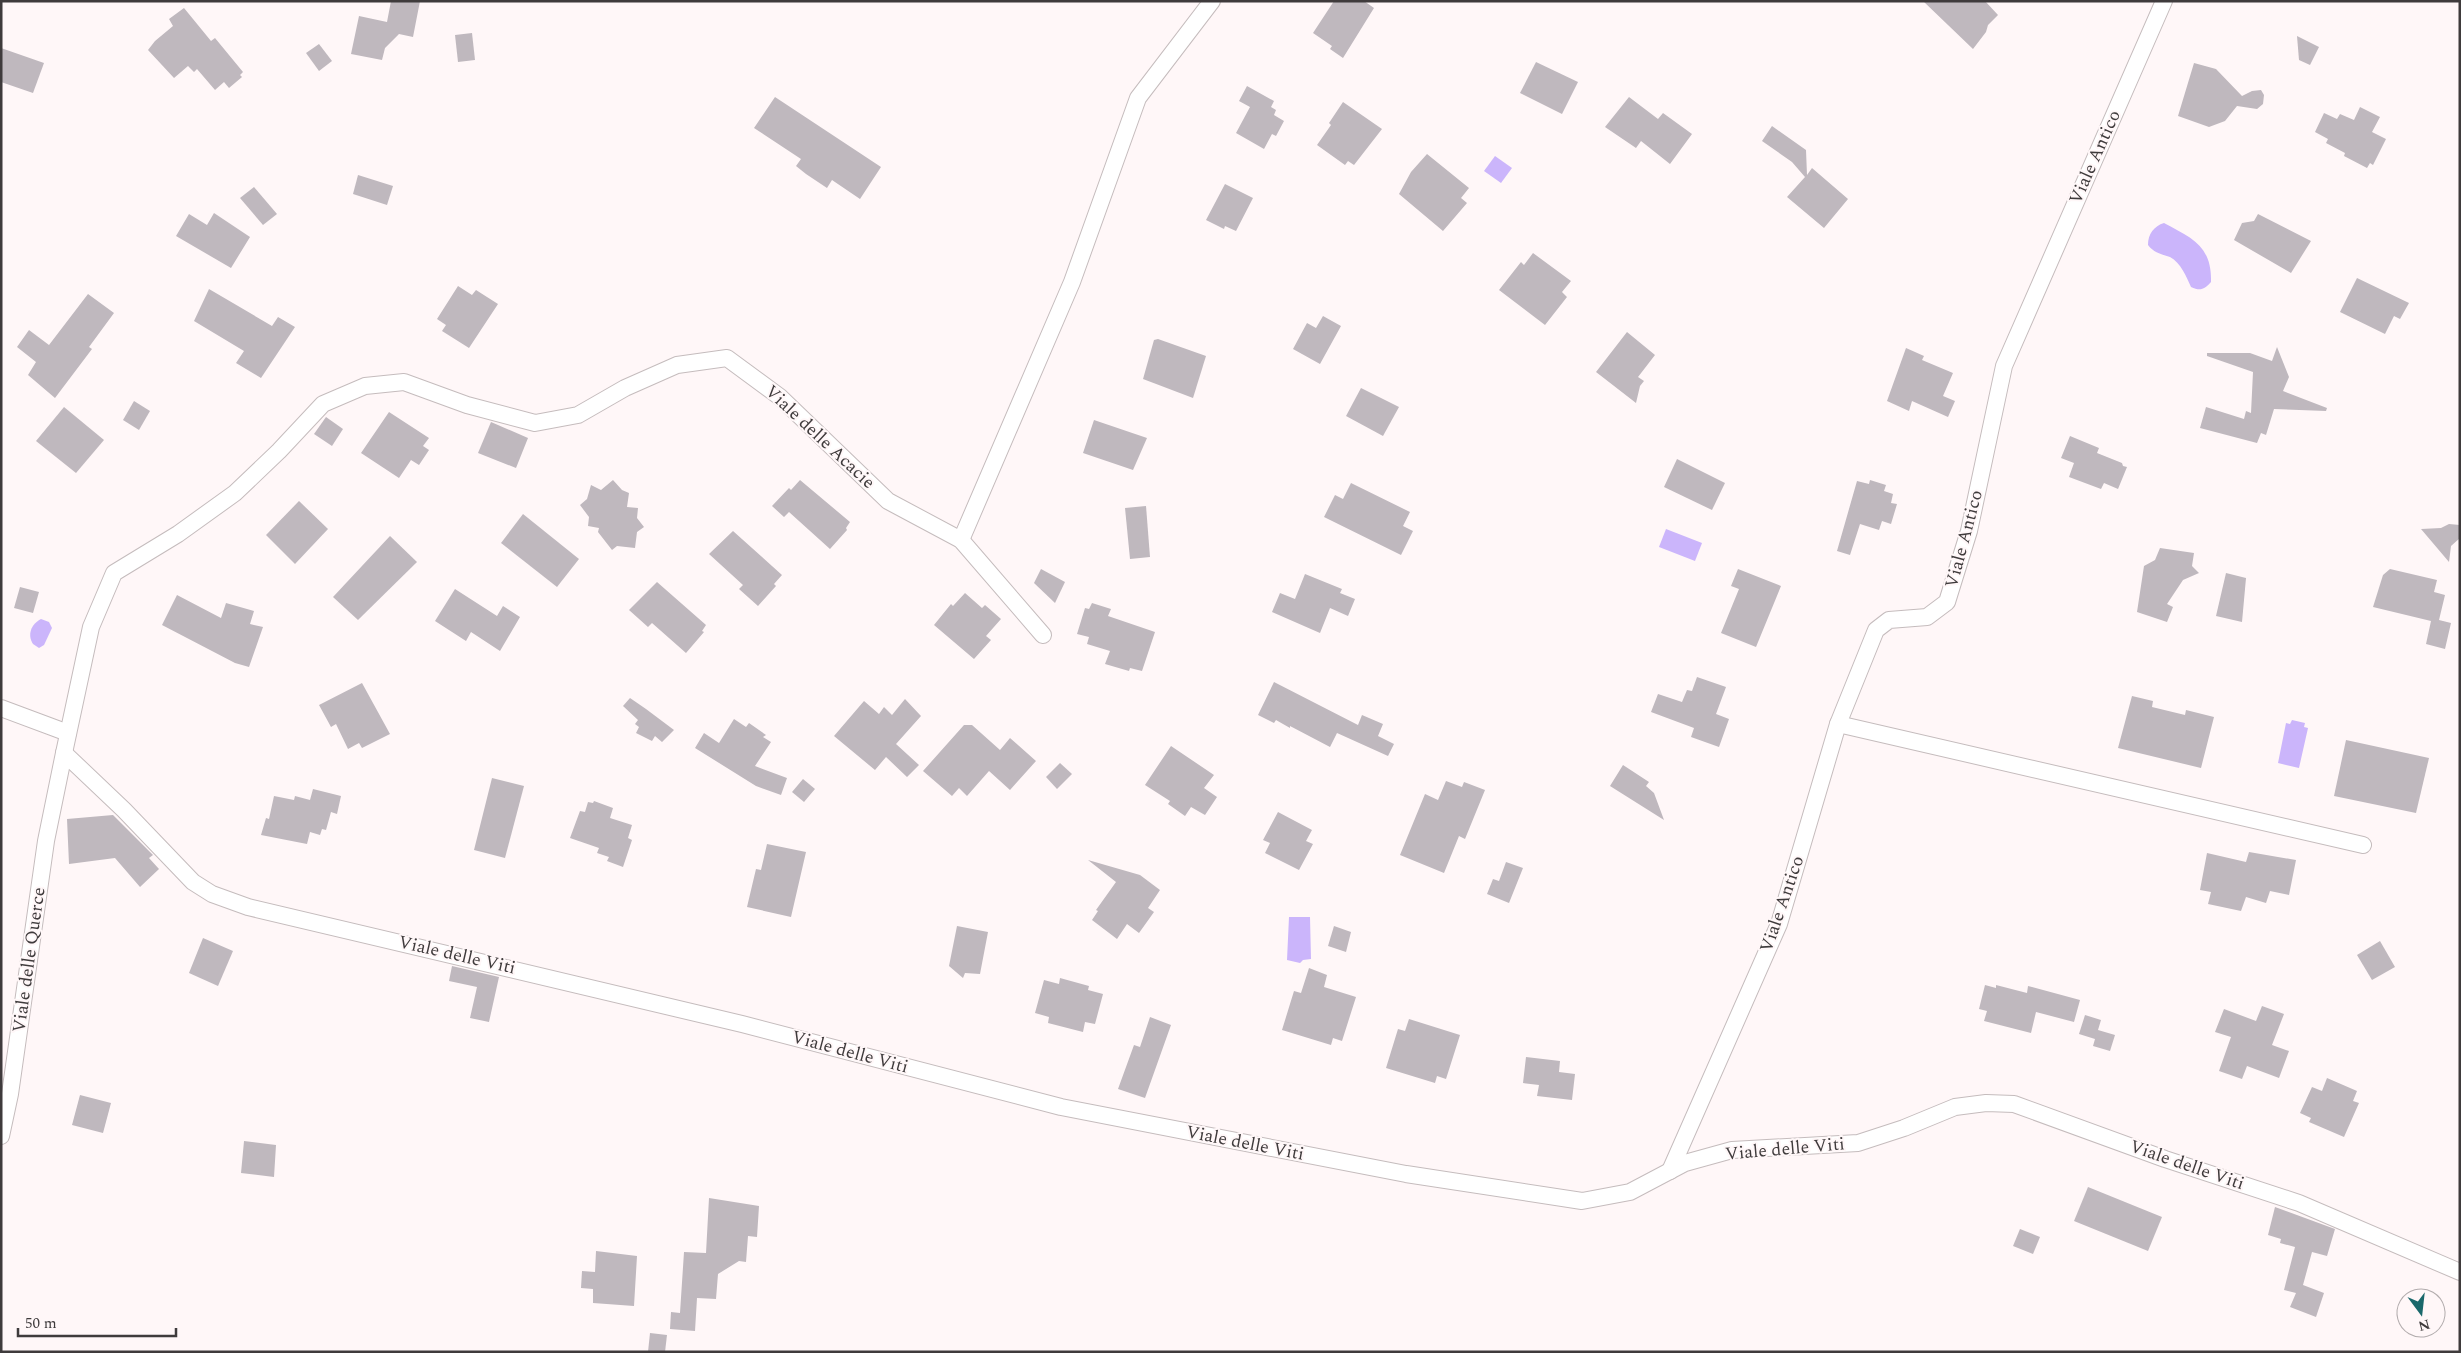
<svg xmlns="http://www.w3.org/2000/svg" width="2461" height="1353" viewBox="0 0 2461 1353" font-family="Spectral,serif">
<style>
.water{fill:#cbb5fb}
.building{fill:#bfb8be}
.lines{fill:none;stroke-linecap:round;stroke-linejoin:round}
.street-casing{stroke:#c5bcbd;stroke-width:18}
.street{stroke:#fff;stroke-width:16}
.labels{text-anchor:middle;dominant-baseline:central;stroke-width:4;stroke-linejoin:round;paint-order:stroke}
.street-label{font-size:18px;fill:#3f3b3c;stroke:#fff7f8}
</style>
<rect width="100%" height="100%" fill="#fff7f8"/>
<g class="water">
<path d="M 1495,156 L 1512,168 L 1501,183 L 1484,171 Z"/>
<path d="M 2164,223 C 2192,238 2212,246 2211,282 C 2204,290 2200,291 2191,287 C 2186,276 2181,263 2170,257 C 2161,254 2154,253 2148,245 C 2148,234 2154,226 2164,223 Z"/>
<path d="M 1666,529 L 1702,543 L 1695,561 L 1659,547 Z"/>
<path d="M 41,619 L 49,622 L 52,628 L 44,645 L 39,648 L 33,644 C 27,635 31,624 41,619 Z"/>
<path d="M 2292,720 L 2305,723 L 2304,727 L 2308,728 L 2299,768 L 2278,763 L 2286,723 L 2290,724 Z"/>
<path d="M 1289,917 L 1310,917 L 1311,959 L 1303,960 L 1300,963 L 1287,960 Z"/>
</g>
<g class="building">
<path d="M 391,1 L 420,1 L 413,37 L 399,34 L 385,48 L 382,60 L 351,54 L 359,16 L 387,22 Z"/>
<path d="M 1334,1 L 1364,1 L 1374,8 L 1343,58 L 1330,49 L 1332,46 L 1313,33 Z"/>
<path d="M 1923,1 L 1985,1 L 1998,15 L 1988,25 L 1986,32 L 1973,49 Z"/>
<path d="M 184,8 L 211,41 L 215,38 L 243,72 L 240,75 L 242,77 L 229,88 L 224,82 L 215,90 L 197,69 L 194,72 L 188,66 L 174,78 L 148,50 L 155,41 L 173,26 L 169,19 Z"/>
<path d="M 472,33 L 475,60 L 458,62 L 455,35 Z"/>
<path d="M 2297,36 L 2319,47 L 2310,65 L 2299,60 Z"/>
<path d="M 319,44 L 332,61 L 319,71 L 306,53 Z"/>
<path d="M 1,48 L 44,63 L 33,93 L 1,82 Z"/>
<path d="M 1536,62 L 1578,82 L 1562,114 L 1520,93 Z"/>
<path d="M 2194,63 L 2216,69 L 2242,96 L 2252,91 L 2261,90 L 2264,95 L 2263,104 L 2257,109 L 2237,106 L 2225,121 L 2209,127 L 2178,116 Z"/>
<path d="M 1247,86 L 1274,101 L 1271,107 L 1276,110 L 1274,115 L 1284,121 L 1276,136 L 1272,134 L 1264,149 L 1236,133 L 1250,107 L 1239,101 Z"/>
<path d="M 775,97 L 881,167 L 860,199 L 832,180 L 827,188 L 806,174 L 796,166 L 801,159 L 754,128 Z"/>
<path d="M 1629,97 L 1658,119 L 1663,113 L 1692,134 L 1670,164 L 1641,141 L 1636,148 L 1605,127 Z"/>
<path d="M 1343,102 L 1382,129 L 1354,165 L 1348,161 L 1345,165 L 1317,145 L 1331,125 L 1329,123 Z"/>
<path d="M 2360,107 L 2380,117 L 2372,132 L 2386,139 L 2373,165 L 2370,163 L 2367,168 L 2344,156 L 2345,153 L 2326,143 L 2328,139 L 2315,132 L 2324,113 L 2337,119 L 2340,114 L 2354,120 Z"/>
<path d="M 1772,126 L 1806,150 L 1807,175 L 1812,168 L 1848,199 L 1824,228 L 1787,197 L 1805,177 L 1792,162 L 1762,141 Z"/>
<path d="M 1427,154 L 1469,188 L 1461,198 L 1467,203 L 1443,231 L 1399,194 L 1411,172 Z"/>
<path d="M 358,175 L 393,186 L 387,205 L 353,194 Z"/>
<path d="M 1225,184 L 1253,198 L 1236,231 L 1225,226 L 1224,229 L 1206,220 Z"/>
<path d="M 254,187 L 277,214 L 263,225 L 240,198 Z"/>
<path d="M 214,213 L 250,237 L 231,268 L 176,236 L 189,214 L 207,225 Z"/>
<path d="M 2258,214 L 2311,241 L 2291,273 L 2234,240 L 2242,223 L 2254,221 Z"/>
<path d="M 1533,253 L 1571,281 L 1562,292 L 1567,297 L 1545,325 L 1499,290 L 1521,262 L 1524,265 Z"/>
<path d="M 2357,278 L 2409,303 L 2400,319 L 2394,316 L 2385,334 L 2340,312 Z"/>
<path d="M 458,286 L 472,295 L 476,290 L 498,304 L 469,348 L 442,331 L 446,325 L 437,319 Z"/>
<path d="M 209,289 L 272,326 L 278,317 L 295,327 L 261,378 L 236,363 L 244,351 L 194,321 Z"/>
<path d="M 88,294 L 114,313 L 89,347 L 92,349 L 55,398 L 28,375 L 36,362 L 17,347 L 29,330 L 49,345 Z"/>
<path d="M 1323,316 L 1341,326 L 1320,364 L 1293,349 L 1307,323 L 1316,328 Z"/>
<path d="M 1627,332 L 1655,355 L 1638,377 L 1644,381 L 1640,386 L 1636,403 L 1596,372 Z"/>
<path d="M 1158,339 L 1206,356 L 1193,398 L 1143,379 L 1154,340 Z"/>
<path d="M 2277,347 L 2289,377 L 2283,391 L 2327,408 L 2326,411 L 2274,409 L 2266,435 L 2261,433 L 2257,443 L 2200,428 L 2206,407 L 2244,419 L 2246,411 L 2251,413 L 2253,372 L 2207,356 L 2207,353 L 2250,353 L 2272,361 Z"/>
<path d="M 1906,348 L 1924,356 L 1922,360 L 1953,373 L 1943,396 L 1955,401 L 1948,417 L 1912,401 L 1909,411 L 1887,401 Z"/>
<path d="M 1361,388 L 1399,407 L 1383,436 L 1346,416 Z"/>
<path d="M 134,401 L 150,411 L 139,430 L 123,420 Z"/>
<path d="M 64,407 L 104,440 L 76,473 L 36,441 Z"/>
<path d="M 389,412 L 429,438 L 423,446 L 429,450 L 419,465 L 411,460 L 399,478 L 361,453 Z"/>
<path d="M 326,417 L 343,429 L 332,446 L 314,434 Z"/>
<path d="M 1094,420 L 1147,438 L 1133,470 L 1083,453 Z"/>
<path d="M 491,422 L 528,438 L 516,468 L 478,453 Z"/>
<path d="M 2070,436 L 2099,448 L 2097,453 L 2122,463 L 2123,466 L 2127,467 L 2118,489 L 2104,483 L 2101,489 L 2069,477 L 2074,463 L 2061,458 Z"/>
<path d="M 1677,459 L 1725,483 L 1712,510 L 1664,487 Z"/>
<path d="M 613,480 L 622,490 L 629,493 L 627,507 L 638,508 L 637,518 L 644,527 L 637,532 L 635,548 L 617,546 L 612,550 L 598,532 L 599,528 L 588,526 L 589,517 L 580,505 L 587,499 L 591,485 L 601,490 Z"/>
<path d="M 800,480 L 850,522 L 846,528 L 847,530 L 830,549 L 789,512 L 784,517 L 772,506 L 789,488 L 791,490 Z"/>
<path d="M 1870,480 L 1886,485 L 1884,491 L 1893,494 L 1891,503 L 1897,504 L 1891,524 L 1882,521 L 1879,530 L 1860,524 L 1850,555 L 1837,551 L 1857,481 L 1869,484 Z"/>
<path d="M 1351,483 L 1410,512 L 1403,526 L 1413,531 L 1401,555 L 1324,517 L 1335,495 L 1343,499 Z"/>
<path d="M 299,501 L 328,529 L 295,564 L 266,535 Z"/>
<path d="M 1146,506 L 1150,557 L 1130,559 L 1125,508 Z"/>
<path d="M 523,514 L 579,559 L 557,587 L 501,543 Z"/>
<path d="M 2449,524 L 2460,525 L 2460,538 L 2451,546 L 2449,562 L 2421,529 L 2441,528 Z"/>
<path d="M 733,531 L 782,575 L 774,584 L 776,586 L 758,606 L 739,589 L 743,585 L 709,554 Z"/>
<path d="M 390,536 L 417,562 L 358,620 L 333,597 Z"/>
<path d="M 2160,548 L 2194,553 L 2192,566 L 2199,573 L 2183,580 L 2167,604 L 2173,607 L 2167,622 L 2137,612 L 2144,566 L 2155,560 Z"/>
<path d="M 1041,569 L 1065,582 L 1055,603 L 1034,583 Z"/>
<path d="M 1738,569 L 1781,586 L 1756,647 L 1721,633 L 1739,589 L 1731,586 Z"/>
<path d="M 2390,569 L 2437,580 L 2434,592 L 2445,595 L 2439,620 L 2451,623 L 2445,649 L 2426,644 L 2431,621 L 2373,607 L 2383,575 Z"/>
<path d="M 2226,573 L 2246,578 L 2242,622 L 2216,616 Z"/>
<path d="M 1305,574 L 1342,589 L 1340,593 L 1355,599 L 1348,616 L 1330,608 L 1320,633 L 1272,612 L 1280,593 L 1295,599 Z"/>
<path d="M 657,582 L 706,625 L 702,631 L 704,632 L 686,653 L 652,623 L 648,627 L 629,610 Z"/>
<path d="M 20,587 L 39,592 L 33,613 L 14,608 Z"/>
<path d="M 455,589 L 497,616 L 503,606 L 520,617 L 500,651 L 471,632 L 466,641 L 435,621 Z"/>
<path d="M 965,593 L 982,608 L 985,605 L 1001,619 L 986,636 L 991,640 L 974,659 L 934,625 L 951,604 L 953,606 Z"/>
<path d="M 177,595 L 221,618 L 226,603 L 254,611 L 250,624 L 263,627 L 249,667 L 235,663 L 162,625 Z"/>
<path d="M 1092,603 L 1111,609 L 1108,616 L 1155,632 L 1142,671 L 1130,668 L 1129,671 L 1105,664 L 1110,651 L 1087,644 L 1089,637 L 1077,634 L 1085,608 L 1089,609 Z"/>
<path d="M 1697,677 L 1726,687 L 1716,714 L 1729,719 L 1719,747 L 1691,737 L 1694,728 L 1651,712 L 1658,694 L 1682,702 L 1687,690 L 1692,691 Z"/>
<path d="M 1274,682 L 1358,725 L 1362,715 L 1383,724 L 1378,736 L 1394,744 L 1388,756 L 1337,733 L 1330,747 L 1290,726 L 1290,728 L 1276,720 L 1274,723 L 1258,715 Z"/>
<path d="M 362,683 L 390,734 L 362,748 L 359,743 L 348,749 L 336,724 L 331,727 L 319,705 Z"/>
<path d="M 2132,696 L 2153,701 L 2152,707 L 2185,715 L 2186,710 L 2214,717 L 2201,768 L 2118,748 Z"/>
<path d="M 630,698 L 646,709 L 674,730 L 662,742 L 655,736 L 652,741 L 636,733 L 639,727 L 635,724 L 638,720 L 623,706 Z"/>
<path d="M 905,699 L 921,716 L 896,744 L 919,765 L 907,777 L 886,757 L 875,770 L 834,736 L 864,701 L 879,714 L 884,707 L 892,715 Z"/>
<path d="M 734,719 L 746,727 L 749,723 L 766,735 L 763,737 L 771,742 L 755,766 L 787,778 L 781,795 L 756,786 L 695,748 L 704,733 L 719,743 Z"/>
<path d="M 964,725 L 972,725 L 1000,750 L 1010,738 L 1036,761 L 1010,790 L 989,771 L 967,796 L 959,788 L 952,796 L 923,771 Z"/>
<path d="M 2346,740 L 2429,758 L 2416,813 L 2334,796 Z"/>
<path d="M 1171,746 L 1214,775 L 1204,788 L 1217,797 L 1205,815 L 1191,807 L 1185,816 L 1168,804 L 1170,801 L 1145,785 Z"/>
<path d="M 1060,763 L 1072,774 L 1057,789 L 1046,777 Z"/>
<path d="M 1623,765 L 1649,782 L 1646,786 L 1654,793 L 1664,820 L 1610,786 Z"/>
<path d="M 492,778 L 524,786 L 505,858 L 474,850 Z"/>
<path d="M 803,779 L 815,789 L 804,802 L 792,792 Z"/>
<path d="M 1446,781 L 1462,787 L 1464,782 L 1485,790 L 1465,839 L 1459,836 L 1444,873 L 1400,855 L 1425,794 L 1438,800 Z"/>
<path d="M 313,789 L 341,796 L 337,814 L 331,812 L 326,830 L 322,829 L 320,835 L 310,832 L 307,844 L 261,835 L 266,818 L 269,819 L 274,796 L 294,800 L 295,796 L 310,800 Z"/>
<path d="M 594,801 L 613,808 L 610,818 L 632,825 L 628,838 L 632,840 L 623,867 L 607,861 L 609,857 L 597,853 L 599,848 L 570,838 L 580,811 L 585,812 L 588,802 L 593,803 Z"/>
<path d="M 1278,812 L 1312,830 L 1306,841 L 1313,844 L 1299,870 L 1265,853 L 1270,843 L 1263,840 Z"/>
<path d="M 113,815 L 153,855 L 149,858 L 159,869 L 140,887 L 115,858 L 69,864 L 67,819 Z"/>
<path d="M 767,844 L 806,852 L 791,917 L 747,907 L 756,869 L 761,870 Z"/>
<path d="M 2249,852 L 2296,860 L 2289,895 L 2270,891 L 2266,903 L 2246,897 L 2241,911 L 2208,904 L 2211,892 L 2200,890 L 2207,853 L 2246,862 Z"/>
<path d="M 1088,860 L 1140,875 L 1160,890 L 1148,908 L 1154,912 L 1139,933 L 1127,924 L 1117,939 L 1092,920 L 1098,911 L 1096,910 L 1116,882 Z"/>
<path d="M 1506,862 L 1523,868 L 1509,903 L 1487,894 L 1493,879 L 1499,881 Z"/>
<path d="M 957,926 L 988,932 L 980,974 L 965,973 L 963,978 L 949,966 Z"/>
<path d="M 1334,926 L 1351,932 L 1346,952 L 1328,946 Z"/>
<path d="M 203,938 L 233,951 L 218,986 L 189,973 Z"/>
<path d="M 2380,941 L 2395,967 L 2372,980 L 2357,955 Z"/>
<path d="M 452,966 L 499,977 L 489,1022 L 470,1018 L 477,987 L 449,981 Z"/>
<path d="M 1309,968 L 1327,975 L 1324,987 L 1356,997 L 1342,1041 L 1333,1038 L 1331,1045 L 1282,1030 L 1294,991 L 1301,993 Z"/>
<path d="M 1060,978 L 1089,986 L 1088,990 L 1103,994 L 1095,1024 L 1085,1022 L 1083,1032 L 1048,1023 L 1049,1017 L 1035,1013 L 1044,980 L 1059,984 Z"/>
<path d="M 1985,985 L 1996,988 L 1996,985 L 2027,993 L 2028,986 L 2080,1000 L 2074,1022 L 2036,1012 L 2031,1033 L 1984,1021 L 1987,1011 L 1979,1009 Z"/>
<path d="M 2262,1006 L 2284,1014 L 2272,1045 L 2289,1051 L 2279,1078 L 2247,1066 L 2242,1079 L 2219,1071 L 2231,1037 L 2215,1032 L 2224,1009 L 2256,1021 Z"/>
<path d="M 2085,1015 L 2101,1020 L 2098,1030 L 2115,1035 L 2110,1051 L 2093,1046 L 2095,1039 L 2079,1034 Z"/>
<path d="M 1150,1017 L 1171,1025 L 1145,1098 L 1118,1089 L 1134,1045 L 1140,1047 Z"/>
<path d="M 1409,1019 L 1460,1035 L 1446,1079 L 1437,1076 L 1435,1083 L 1386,1068 L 1398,1029 L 1405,1031 Z"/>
<path d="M 1526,1057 L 1560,1061 L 1559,1072 L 1575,1074 L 1572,1100 L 1537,1096 L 1539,1085 L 1523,1083 Z"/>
<path d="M 2327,1078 L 2357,1091 L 2353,1101 L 2359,1103 L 2344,1137 L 2309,1122 L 2311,1118 L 2300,1113 L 2312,1087 L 2322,1091 Z"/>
<path d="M 80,1095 L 111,1103 L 103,1133 L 72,1125 Z"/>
<path d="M 244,1141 L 276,1145 L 274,1177 L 241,1173 Z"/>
<path d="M 2088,1187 L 2162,1217 L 2148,1251 L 2074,1221 Z"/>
<path d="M 709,1198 L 759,1206 L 757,1237 L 748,1236 L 746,1262 L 739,1261 L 718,1274 L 716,1299 L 697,1298 L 695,1331 L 670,1329 L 671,1312 L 680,1313 L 684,1252 L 706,1253 Z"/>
<path d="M 2275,1207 L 2335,1229 L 2327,1256 L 2312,1252 L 2303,1285 L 2324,1293 L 2316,1317 L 2290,1307 L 2296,1293 L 2284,1290 L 2295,1247 L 2280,1243 L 2281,1239 L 2268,1235 Z"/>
<path d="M 2020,1229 L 2040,1237 L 2033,1254 L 2013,1246 Z"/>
<path d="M 596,1251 L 637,1256 L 634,1306 L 593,1303 L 593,1289 L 581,1288 L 582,1271 L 595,1272 Z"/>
<path d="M 650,1333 L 667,1335 L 665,1352 L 648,1352 Z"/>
</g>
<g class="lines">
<g class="street-casing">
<g id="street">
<path d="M 961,540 L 1072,282 L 1138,98 L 1212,1"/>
<path d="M 1,708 L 68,733"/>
<path d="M 1838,724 L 2363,845"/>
<path d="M 64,753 L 124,810 L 193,882 L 212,894 L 248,907 L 742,1024 L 1061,1107 L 1406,1174 L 1582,1201 L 1630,1192 L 1685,1163 L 1732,1150 L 1858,1143 L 1904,1128 L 1955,1107 L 1986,1103 L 2014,1104 L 2165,1159 L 2299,1203 L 2460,1272"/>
<path d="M 1,1136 L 10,1094 L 46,841 L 64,753 L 91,627 L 114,573 L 178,534 L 235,493 L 279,451 L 323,404 L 365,386 L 404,382 L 467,405 L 535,423 L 578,415 L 625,388 L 677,365 L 727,358 L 780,397 L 888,501 L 961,540 L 1043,635"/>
<path d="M 1670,1171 L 1779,924 L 1838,724 L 1876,630 L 1889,620 L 1927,617 L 1947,602 L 1969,531 L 2004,366 L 2164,1"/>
</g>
</g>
<use href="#street" class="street"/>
</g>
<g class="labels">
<g class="street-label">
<text transform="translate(2095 157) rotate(-66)">Viale Antico</text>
<text transform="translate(820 437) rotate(43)">Viale delle Acacie</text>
<text transform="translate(1964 539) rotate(-75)">Viale Antico</text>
<text transform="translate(1782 904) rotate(-71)">Viale Antico</text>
<text transform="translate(457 955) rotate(13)">Viale delle Viti</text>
<text transform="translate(29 960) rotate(-82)">Viale delle Querce</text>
<text transform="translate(850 1052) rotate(15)">Viale delle Viti</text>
<text transform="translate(1245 1143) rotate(11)">Viale delle Viti</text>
<text transform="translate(1785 1149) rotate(-5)">Viale delle Viti</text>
<text transform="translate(2187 1165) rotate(19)">Viale delle Viti</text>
</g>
</g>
<rect width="2461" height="1353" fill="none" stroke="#3f3b3c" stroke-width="5"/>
<g transform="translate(2421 1313) rotate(165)"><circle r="24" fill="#fff7f8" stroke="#b2acad"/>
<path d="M0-4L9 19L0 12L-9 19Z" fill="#1a686b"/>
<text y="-8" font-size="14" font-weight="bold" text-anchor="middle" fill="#3f3b3c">N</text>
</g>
<path d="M18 1328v8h158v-8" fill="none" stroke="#3f3b3c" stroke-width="2.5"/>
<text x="25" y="1328" font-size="15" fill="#3f3b3c" stroke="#fff7f8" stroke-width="4" paint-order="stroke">50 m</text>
</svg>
